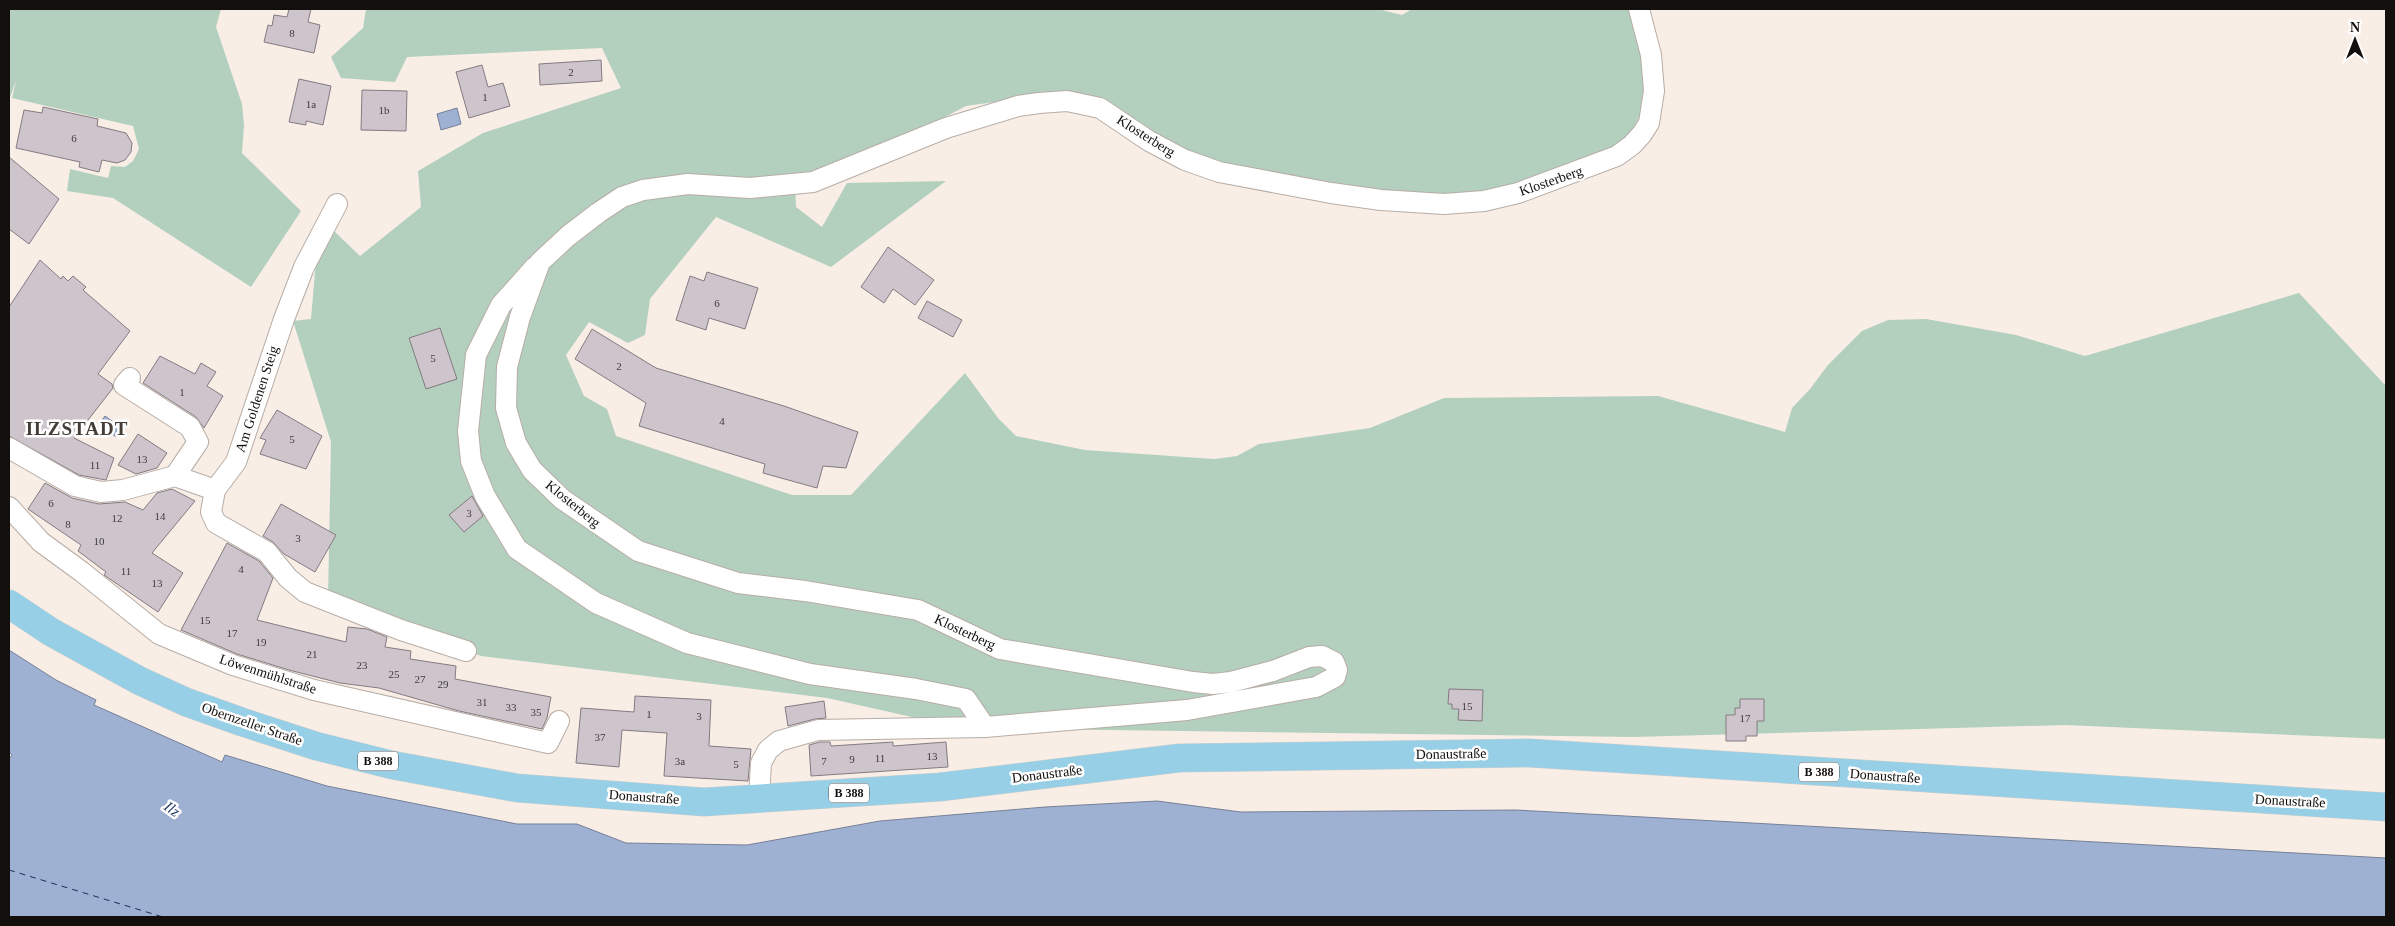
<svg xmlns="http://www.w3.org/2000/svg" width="2395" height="926" viewBox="0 0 2395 926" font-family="Georgia,serif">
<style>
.green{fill:#b3cfbe}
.water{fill:#9fb1d3;stroke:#758097}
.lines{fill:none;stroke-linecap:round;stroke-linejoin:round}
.ferry{stroke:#192f5b;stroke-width:1;stroke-dasharray:6 5;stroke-linecap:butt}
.building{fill:#cec4cb;stroke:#847a81}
.minor-casing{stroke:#b7ada6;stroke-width:22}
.primary-casing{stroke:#d0cfce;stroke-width:29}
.minor{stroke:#fff;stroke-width:20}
.primary{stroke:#97d0e6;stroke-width:28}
.labels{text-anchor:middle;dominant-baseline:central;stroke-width:5;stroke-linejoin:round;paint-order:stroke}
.number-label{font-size:11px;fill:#413c3c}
.shield{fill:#fefefe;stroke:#595755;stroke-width:1}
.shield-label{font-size:12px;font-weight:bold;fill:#120f0c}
.street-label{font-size:14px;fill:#120f0c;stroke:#fefefe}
.water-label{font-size:15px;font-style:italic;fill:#192f5b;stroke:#fefefe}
.district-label{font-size:19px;font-weight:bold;letter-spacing:1px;fill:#453d37;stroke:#fefefe}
</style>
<rect width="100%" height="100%" fill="#f9eee6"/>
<g class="green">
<path d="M 9,9 L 221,9 L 216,27 L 242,104 L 244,125 L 242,153 L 301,211 L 251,287 L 113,198 L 67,191 L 70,169 L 108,178 L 111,166 L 125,167 L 133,161 L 139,149 L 133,126 L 12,98 L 16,81 L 9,100 Z"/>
<path d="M 366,9 L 1378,9 L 1402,15 L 1412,9 L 1633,9 L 1646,76 L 1644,106 L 1632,132 L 1614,148 L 1520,182 L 1455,199 L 1408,196 L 1296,179 L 1226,165 L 1161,140 L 1135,120 L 1024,98 L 966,106 L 920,130 L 795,180 L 796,207 L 822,227 L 847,183 L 946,181 L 831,267 L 716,217 L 650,299 L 645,335 L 628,343 L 589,322 L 566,355 L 584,396 L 607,409 L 616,436 L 792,495 L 851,495 L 965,373 L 998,418 L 1016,436 L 1085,450 L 1214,459 L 1237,456 L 1259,444 L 1370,428 L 1444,398 L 1658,396 L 1785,432 L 1792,408 L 1810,389 L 1828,365 L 1862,331 L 1888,320 L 1926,319 L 2016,335 L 2085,356 L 2299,293 L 2386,386 L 2386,739 L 2065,725 L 1633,737 L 961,728 L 827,698 L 481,656 L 328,601 L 331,442 L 293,321 L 311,319 L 316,260 L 333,230 L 360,256 L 421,207 L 418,171 L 483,133 L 621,88 L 602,48 L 407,57 L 395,82 L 341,78 L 331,57 L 363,28 Z"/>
</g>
<g class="water">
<path d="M 457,108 L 461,124 L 441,130 L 437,114 Z"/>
<path d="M 105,416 L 123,429 L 116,437 L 99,424 Z"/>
<path d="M 9,650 L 56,680 L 96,700 L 94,705 L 222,762 L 225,755 L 327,786 L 517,824 L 577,824 L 626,843 L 747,845 L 880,821 L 1045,807 L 1157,801 L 1241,812 L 1516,810 L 2386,858 L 2386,917 L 9,917 L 9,759 L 12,755 L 9,752 Z"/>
</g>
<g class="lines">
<path class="ferry" d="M 9,870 L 163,917"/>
</g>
<g class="building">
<path d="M 289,9 L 311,9 L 308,22 L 320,25 L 314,53 L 264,42 L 268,25 L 272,26 L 274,15 L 287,17 Z"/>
<path d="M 601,60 L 602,81 L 540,85 L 539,64 Z"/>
<path d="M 482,65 L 488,87 L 503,83 L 510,106 L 469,118 L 456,72 Z"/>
<path d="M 299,79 L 331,86 L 323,125 L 306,121 L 306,125 L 289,122 Z"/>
<path d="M 362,90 L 407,91 L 406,131 L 361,130 Z"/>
<path d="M 43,107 L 98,119 L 97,126 L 126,133 L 132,143 L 131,152 L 125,160 L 117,163 L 102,160 L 99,172 L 79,167 L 80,162 L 16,148 L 24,110 L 42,113 Z"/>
<path d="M 9,157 L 59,199 L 29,244 L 9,229 Z"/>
<path d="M 888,247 L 934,280 L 915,305 L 893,289 L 884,303 L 861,287 Z"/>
<path d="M 40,260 L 61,279 L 63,276 L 68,281 L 73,276 L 86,287 L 83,290 L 130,331 L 98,374 L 112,384 L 113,388 L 74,438 L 114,458 L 106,480 L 79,475 L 9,436 L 9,307 Z"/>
<path d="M 707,272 L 758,288 L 745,329 L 709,318 L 706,330 L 676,320 L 690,276 L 704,281 Z"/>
<path d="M 927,301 L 962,320 L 953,337 L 918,318 Z"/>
<path d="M 440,328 L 457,379 L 426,389 L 409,338 Z"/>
<path d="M 592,329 L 656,368 L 784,406 L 858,432 L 846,468 L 823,466 L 817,488 L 763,473 L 765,464 L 639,426 L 646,403 L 575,359 Z"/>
<path d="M 160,356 L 195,374 L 201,363 L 216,372 L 207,386 L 223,396 L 204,428 L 196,417 L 143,383 Z"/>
<path d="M 277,410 L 322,436 L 306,469 L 260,454 L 266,440 L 260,438 Z"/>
<path d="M 138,434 L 167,453 L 157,468 L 136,474 L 118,465 Z"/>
<path d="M 45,483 L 72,498 L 99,504 L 125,502 L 143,510 L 157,493 L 172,489 L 195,501 L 152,553 L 183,573 L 158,612 L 104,575 L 106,572 L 78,551 L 81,545 L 28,509 Z"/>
<path d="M 472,496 L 483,516 L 464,532 L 449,515 Z"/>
<path d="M 281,504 L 336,535 L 315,572 L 284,554 L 273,542 L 263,536 Z"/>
<path d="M 227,543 L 259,561 L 273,578 L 257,620 L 346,642 L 348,627 L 367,629 L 387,637 L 385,647 L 411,651 L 410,659 L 456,666 L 455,679 L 551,697 L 547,718 L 542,729 L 459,711 L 379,688 L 340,683 L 289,670 L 237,654 L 181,630 Z"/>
<path d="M 1449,689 L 1483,690 L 1482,721 L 1458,720 L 1459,709 L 1452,709 L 1452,704 L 1448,704 Z"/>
<path d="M 635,696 L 711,700 L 709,746 L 751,749 L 748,781 L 664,776 L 667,733 L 622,730 L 619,767 L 576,763 L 581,708 L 634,712 Z"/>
<path d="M 1740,699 L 1764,699 L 1764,721 L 1757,721 L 1757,736 L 1746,736 L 1746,741 L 1726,741 L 1726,715 L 1735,715 L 1735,708 L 1740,708 Z"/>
<path d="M 824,701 L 826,718 L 815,719 L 788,726 L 785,707 Z"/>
<path d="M 820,742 L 830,742 L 831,746 L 893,742 L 893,746 L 946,742 L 948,767 L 811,776 L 809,745 Z"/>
</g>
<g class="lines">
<g class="minor-casing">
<g id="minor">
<path d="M 337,204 L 304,267 L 284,319 L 236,462 L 215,490 L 211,512 L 216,523 L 267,552 L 288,578 L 305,592 L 401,630 L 466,651"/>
<path d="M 535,267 L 501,305 L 476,355 L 468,431 L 471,461 L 485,496 L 517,549 L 596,603 L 687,643 L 810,674 L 916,689 L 966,699 L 985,727"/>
<path d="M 130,378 L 124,385 L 190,427 L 198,442 L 175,476"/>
<path d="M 9,448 L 75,486 L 101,492 L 123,490 L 175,476 L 215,490"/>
<path d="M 9,507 L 41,542 L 82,572 L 159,634 L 233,665 L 314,690 L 548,743 L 559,721"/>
<path d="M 759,799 L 761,763 L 768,750 L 779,741 L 818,730 L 985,727 L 1187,710 L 1316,687 L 1335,677 L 1337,670 L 1334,662 L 1322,656 L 1309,657 L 1273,671 L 1231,682 L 1213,684 L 1193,682 L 1000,649 L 918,610 L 805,591 L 738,583 L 638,551 L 562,499 L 532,470 L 516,443 L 506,408 L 507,367 L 520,317 L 540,262 L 568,236 L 598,213 L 622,197 L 643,190 L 688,184 L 750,188 L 813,182 L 946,128 L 1018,106 L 1039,103 L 1067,101 L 1100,108 L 1149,141 L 1185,160 L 1219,172 L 1331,193 L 1381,200 L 1444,204 L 1484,201 L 1518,193 L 1617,156 L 1632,145 L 1642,134 L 1649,123 L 1654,91 L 1651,55 L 1639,9"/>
</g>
</g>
<g class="primary-casing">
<path id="primary" d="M 9,604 L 51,632 L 140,681 L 186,702 L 242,722 L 316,746 L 392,765 L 517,788 L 704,802 L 940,787 L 1179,758 L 1529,753 L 2386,807"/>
</g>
<use href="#minor" class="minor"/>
<use href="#primary" class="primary"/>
</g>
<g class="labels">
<g class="number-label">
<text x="292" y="33">8</text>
<text x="571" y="72">2</text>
<text x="485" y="97">1</text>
<text x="311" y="104">1a</text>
<text x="384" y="110">1b</text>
<text x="74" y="138">6</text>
<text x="717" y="303">6</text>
<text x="433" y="358">5</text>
<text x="619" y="366">2</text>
<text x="182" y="392">1</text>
<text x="722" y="421">4</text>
<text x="292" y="439">5</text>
<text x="142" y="459">13</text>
<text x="95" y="465">11</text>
<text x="51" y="503">6</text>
<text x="469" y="513">3</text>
<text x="160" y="516">14</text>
<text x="117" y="518">12</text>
<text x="68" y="524">8</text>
<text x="298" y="538">3</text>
<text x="99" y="541">10</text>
<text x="241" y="569">4</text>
<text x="126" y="571">11</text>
<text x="157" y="583">13</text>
<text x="205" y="620">15</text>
<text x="232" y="633">17</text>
<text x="261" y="642">19</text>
<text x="312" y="654">21</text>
<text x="362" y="665">23</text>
<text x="394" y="674">25</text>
<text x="420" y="679">27</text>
<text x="443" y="684">29</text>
<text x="482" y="702">31</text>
<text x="1467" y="706">15</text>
<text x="511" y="707">33</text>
<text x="536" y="712">35</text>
<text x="649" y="714">1</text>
<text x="699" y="716">3</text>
<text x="1745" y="718">17</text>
<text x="600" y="737">37</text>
<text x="932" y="756">13</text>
<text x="880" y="758">11</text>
<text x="852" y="759">9</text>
<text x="680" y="761">3a</text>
<text x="824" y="761">7</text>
<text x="736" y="764">5</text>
</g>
<g class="shield">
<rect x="358" y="751.5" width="40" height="19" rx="4"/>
<rect x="1799" y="762.5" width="40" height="19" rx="4"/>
<rect x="829" y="783.5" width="40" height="19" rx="4"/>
</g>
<g class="shield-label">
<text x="378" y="761">B 388</text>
<text x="1819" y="772">B 388</text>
<text x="849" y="793">B 388</text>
</g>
<g class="street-label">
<text transform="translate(1146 136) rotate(32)">Klosterberg</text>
<text transform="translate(1551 181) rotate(-19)">Klosterberg</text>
<text transform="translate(257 399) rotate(-72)">Am Goldenen Steig</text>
<text transform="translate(573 504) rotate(39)">Klosterberg</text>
<text transform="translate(965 632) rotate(25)">Klosterberg</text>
<text transform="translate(268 674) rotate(18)">Löwenmühlstraße</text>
<text transform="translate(252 724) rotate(19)">Obernzeller Straße</text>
<text transform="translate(1451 754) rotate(-1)">Donaustraße</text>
<text transform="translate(1047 774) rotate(-7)">Donaustraße</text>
<text transform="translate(1885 776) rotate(4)">Donaustraße</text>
<text transform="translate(644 797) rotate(4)">Donaustraße</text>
<text transform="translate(2290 801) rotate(3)">Donaustraße</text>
</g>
<g class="water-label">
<text transform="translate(172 809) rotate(36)">Ilz</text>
</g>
<g class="district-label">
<text x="77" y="428">ILZSTADT</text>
</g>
</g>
<rect width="2395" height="926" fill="none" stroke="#120f0c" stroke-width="20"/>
<g transform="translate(2355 40)" stroke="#fefefe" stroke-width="4" paint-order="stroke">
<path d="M0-4L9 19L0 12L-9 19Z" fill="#120f0c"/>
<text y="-8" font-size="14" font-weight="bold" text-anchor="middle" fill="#120f0c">N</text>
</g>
</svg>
